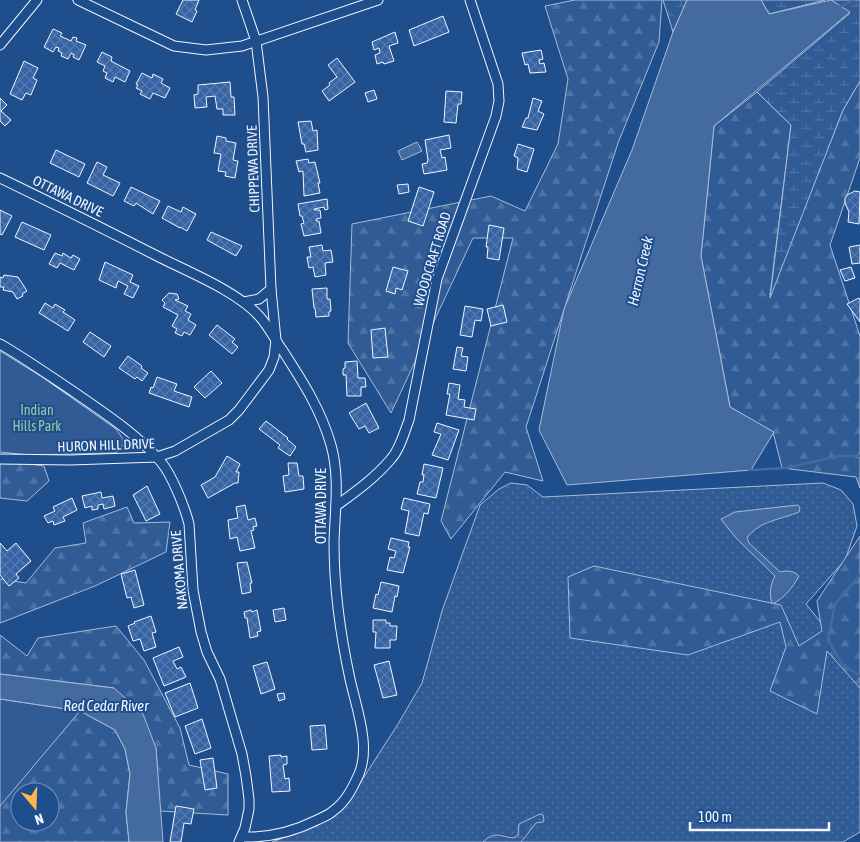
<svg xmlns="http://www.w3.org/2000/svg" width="860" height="842" viewBox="0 0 860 842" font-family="'Asap Condensed',sans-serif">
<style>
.grass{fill:url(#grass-dots);stroke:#a8bbd7}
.forest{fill:url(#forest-firs);stroke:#a8bbd7;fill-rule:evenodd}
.wetland{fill:url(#wetland-marsh);stroke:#a8bbd7}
.built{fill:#305b95;stroke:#a8bbd7}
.water{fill:#446ba0;stroke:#a8bbd7}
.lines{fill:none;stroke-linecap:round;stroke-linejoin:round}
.stream{stroke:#446ba0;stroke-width:2.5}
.building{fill:url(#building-cross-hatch);stroke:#f2f6ff}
.street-casing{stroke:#f2f6ff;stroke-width:11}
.street{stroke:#1f4e8c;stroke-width:9}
.labels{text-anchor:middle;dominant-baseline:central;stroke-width:4;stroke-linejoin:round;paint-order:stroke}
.street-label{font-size:14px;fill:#f2f6ff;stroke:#1f4e8c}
.park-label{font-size:14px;fill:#97c8a6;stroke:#1f4e8c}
.water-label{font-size:15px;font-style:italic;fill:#f2f6ff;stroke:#1f4e8c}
</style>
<defs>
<pattern id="grass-dots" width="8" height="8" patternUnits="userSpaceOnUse" patternTransform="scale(1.25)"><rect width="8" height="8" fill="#305b95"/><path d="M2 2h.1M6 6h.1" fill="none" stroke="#4e73a5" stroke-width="1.8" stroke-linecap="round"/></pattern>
<pattern id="forest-firs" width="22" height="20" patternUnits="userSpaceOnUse" patternTransform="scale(1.25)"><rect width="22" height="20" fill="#305b95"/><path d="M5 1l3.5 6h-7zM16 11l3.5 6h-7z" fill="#4e73a5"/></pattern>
<pattern id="wetland-marsh" width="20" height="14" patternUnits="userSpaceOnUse" patternTransform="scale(1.25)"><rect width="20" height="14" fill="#305b95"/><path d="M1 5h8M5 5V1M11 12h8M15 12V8" fill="none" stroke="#4e73a5"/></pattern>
<pattern id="building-cross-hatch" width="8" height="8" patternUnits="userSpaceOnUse" patternTransform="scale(1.25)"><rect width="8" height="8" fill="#3563a3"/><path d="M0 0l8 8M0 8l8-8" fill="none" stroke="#537ab1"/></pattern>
</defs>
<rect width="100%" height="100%" fill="#1f4e8c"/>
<path class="grass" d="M 511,483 L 527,485 L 543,497 L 823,483 L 841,490 L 853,504 L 857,526 L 845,560 L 806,604 L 860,671 L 860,832 L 843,842 L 272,842 L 315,826 L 333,816 L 346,805 L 398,724 L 422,683 L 442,611 L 480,505 L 499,489 Z"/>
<g class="forest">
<path d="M 575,0 L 662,0 L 659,42 L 618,143 L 526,427 L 543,481 L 505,472 L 451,539 L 441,521 L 513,238 L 473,238 L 391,413 L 348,343 L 352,224 L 491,196 L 525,211 L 558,144 L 568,79 L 545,6 Z"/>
<path d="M 860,81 L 860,158 L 830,245 L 860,336 L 860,488 L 856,477 L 782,468 L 773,432 L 730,407 L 701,256 L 714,126 L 757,92 L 791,125 L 770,295 L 843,110 Z"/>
<path d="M 0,460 L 44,466 L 49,481 L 27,501 L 0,498 Z"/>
<path d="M 127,507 L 134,523 L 170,522 L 166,552 L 95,586 L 0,623 L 0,579 L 26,583 L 55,548 L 86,543 L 83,523 Z"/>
<path d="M 860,536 L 860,688 L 827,651 L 817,714 L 770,691 L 786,647 L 780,622 L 688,655 L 570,638 L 568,577 L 594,566 L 781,605 L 799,646 L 822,631 L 817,601 Z"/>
<path d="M 116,626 L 144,660 L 180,728 L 189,765 L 228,774 L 228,815 L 160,811 L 156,748 L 114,688 L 0,674 L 0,635 L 27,656 L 38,638 Z"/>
<path d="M 0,699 L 80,711 L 115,730 L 125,749 L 130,774 L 126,812 L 129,842 L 0,842 ZM 20,792 L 50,792 L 50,822 L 20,822 Z"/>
</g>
<g class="wetland">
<path d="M 663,0 L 687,0 L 673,32 Z"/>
<path d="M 761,0 L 825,0 L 769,14 Z"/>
<path d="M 831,0 L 860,0 L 860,81 L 843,110 L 770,298 L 791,125 L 757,92 L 850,13 Z"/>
<path d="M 540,814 L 543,815 L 544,820 L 543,822 L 536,823 L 521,842 L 483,842 C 495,830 500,837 514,838 L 518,835 L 519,824 Z"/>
</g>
<g class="built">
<path d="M 0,351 L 42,377 L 116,429 L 123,439 L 123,444 L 120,450 L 115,453 L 29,455 L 0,452 Z"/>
<path d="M 0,699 L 80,711 L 0,806 Z"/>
</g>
<g class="water">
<path d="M 687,0 L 761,0 L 769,14 L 831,0 L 850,12 L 714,126 L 701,256 L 730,407 L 774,432 L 751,470 L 567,485 L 539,430 L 564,309 L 632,150 L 673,32 Z"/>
<path d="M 417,142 L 422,151 L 402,160 L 398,151 Z"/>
<path d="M 798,505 L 800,508 L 799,512 C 783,519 758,521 747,538 L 749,543 L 780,572 C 787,570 794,571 799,576 C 793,587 784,599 772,604 C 769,593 770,586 775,576 L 736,538 L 721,519 L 735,512 Z"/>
<path d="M 0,674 L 114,688 L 143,714 L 156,748 L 163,842 L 129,842 L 126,812 L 130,774 L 125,749 L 115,730 L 80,711 L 0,699 Z"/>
</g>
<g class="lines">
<g class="stream">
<path d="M 839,7 L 854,0"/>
<path d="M 748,469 L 751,470 L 786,468 L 839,456 L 860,456"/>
<path d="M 860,575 L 835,604 L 828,640 L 842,664 L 860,676"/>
</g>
</g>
<g class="building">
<path d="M 183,0 L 199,0 L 195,10 L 197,11 L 192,22 L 176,14 Z"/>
<path d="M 443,16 L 449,32 L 414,46 L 409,30 Z"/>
<path d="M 53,29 L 62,33 L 60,36 L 71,41 L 73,37 L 77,38 L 76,41 L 86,45 L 79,60 L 73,57 L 74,55 L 71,53 L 68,59 L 61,56 L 62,53 L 58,51 L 59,48 L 56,47 L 53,52 L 44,47 Z"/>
<path d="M 395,32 L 398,43 L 389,46 L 394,61 L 384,64 L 383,62 L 377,64 L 375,55 L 380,53 L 379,48 L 374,50 L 372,42 Z"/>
<path d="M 541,50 L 543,59 L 539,60 L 540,64 L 544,63 L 546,72 L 530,73 L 528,64 L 525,65 L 522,53 Z"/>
<path d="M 102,52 L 112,57 L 111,61 L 130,71 L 125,82 L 115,77 L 113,82 L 105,78 L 107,73 L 103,71 L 105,66 L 97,62 Z"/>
<path d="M 337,58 L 355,82 L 329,101 L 322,91 L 330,85 L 329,83 L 337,77 L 328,65 Z"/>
<path d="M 24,61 L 38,68 L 33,78 L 37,80 L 31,95 L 26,93 L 22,100 L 10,94 Z"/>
<path d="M 142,73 L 152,78 L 153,74 L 163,79 L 161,83 L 170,88 L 165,98 L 153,93 L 150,99 L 140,94 L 142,91 L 136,88 L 138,85 L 136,84 Z"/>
<path d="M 230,82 L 231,97 L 234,97 L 235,115 L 223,115 L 223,109 L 217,109 L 215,96 L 206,97 L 207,107 L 195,108 L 194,95 L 198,94 L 198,85 Z"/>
<path d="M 374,90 L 377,99 L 368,102 L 365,93 Z"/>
<path d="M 446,91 L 462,92 L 461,104 L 458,104 L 456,123 L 444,122 Z"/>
<path d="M 0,98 L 7,105 L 1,111 L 11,120 L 5,126 L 0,121 Z"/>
<path d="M 533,98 L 542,101 L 538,111 L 544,114 L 537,130 L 522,127 L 526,118 L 528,118 Z"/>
<path d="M 311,121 L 313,131 L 317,130 L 318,150 L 306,152 L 304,144 L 302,144 L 298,122 Z"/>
<path d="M 449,135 L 451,148 L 440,150 L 442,158 L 445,157 L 447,170 L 424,174 L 422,164 L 427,163 L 428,160 L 425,140 Z"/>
<path d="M 217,136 L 226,138 L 226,141 L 236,143 L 233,160 L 238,161 L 235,178 L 225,176 L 226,172 L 218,171 L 221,154 L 214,153 Z"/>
<path d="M 518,144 L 534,149 L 527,172 L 517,169 L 518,158 L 514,156 Z"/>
<path d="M 56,150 L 85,164 L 79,177 L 50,163 Z"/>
<path d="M 308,159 L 309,163 L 315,162 L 320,183 L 318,183 L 320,193 L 304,196 L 303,171 L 299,172 L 296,161 Z"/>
<path d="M 97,162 L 107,167 L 103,175 L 120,183 L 113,196 L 87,183 Z"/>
<path d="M 408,184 L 409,192 L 399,194 L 397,185 Z"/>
<path d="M 131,187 L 160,201 L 153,214 L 136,203 L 134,206 L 124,201 Z"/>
<path d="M 419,187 L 434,192 L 423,226 L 408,221 Z"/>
<path d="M 855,191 L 860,192 L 859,224 L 848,222 L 849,212 L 845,203 L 845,198 L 847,195 Z"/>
<path d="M 327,199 L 328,209 L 325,210 L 324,207 L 314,209 L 314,210 L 320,210 L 321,218 L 316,219 L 316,221 L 319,221 L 321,233 L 304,236 L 301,224 L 304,223 L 302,216 L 300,216 L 298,204 Z"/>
<path d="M 168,206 L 181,212 L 183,207 L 196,214 L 187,231 L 180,227 L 180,228 L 162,218 Z"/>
<path d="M 0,210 L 12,216 L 2,235 L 0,234 Z"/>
<path d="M 22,222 L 51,235 L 44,250 L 15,237 Z"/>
<path d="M 489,225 L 504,228 L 499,260 L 487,258 L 488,247 L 486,247 Z"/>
<path d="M 211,232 L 242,246 L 236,256 L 207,240 Z"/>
<path d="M 322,245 L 323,251 L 331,250 L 333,262 L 325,263 L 326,275 L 315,277 L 313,267 L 309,268 L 307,257 L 311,257 L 309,247 Z"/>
<path d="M 860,245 L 860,263 L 852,264 L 849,247 Z"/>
<path d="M 55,253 L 62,256 L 63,253 L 71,258 L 73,255 L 80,259 L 74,270 L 60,263 L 57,268 L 49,264 Z"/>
<path d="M 105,262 L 133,275 L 130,282 L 139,286 L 133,298 L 124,294 L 128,286 L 118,281 L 116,288 L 99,280 Z"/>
<path d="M 393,267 L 408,271 L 402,290 L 396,288 L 395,294 L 386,291 Z"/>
<path d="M 851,267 L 855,278 L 845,281 L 840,270 Z"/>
<path d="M 4,275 L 18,277 L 27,291 L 22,294 L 23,296 L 17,299 L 13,292 L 3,290 L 4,287 L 0,287 L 0,277 L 3,278 Z"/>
<path d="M 327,288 L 327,299 L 330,299 L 331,311 L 329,312 L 329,316 L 316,317 L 315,308 L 314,308 L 312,289 Z"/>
<path d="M 169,293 L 177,294 L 179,299 L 175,300 L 188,306 L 185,311 L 191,314 L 188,320 L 196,325 L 190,335 L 184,332 L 182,336 L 175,333 L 177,329 L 172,326 L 178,315 L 163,307 L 165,303 L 162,300 Z"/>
<path d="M 859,298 L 860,300 L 860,322 L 847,304 Z"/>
<path d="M 45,303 L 53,308 L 55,304 L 65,310 L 63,312 L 75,320 L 68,331 L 39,313 Z"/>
<path d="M 503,305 L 507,322 L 491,326 L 487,309 Z"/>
<path d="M 465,306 L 483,309 L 481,321 L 475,320 L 472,337 L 460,335 Z"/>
<path d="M 217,325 L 235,339 L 232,342 L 238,347 L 232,354 L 209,335 Z"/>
<path d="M 385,328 L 388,357 L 373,358 L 371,330 Z"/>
<path d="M 90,332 L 111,346 L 104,357 L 83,342 Z"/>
<path d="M 457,347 L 463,348 L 461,356 L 468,357 L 466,371 L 453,369 Z"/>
<path d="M 128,356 L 142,366 L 141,368 L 148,373 L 142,381 L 137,377 L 135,379 L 119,368 Z"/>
<path d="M 357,361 L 358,378 L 365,378 L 366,387 L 361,387 L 361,396 L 347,396 L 346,375 L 343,375 L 343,369 L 345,368 L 345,362 Z"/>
<path d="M 211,371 L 222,383 L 205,398 L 194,387 Z"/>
<path d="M 157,377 L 177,384 L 174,391 L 192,397 L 189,407 L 149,393 L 151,387 L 153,388 Z"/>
<path d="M 449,383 L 460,385 L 458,399 L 465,400 L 464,407 L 476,409 L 474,420 L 446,415 L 450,394 L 447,394 Z"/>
<path d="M 366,403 L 379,428 L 369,433 L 365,426 L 359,429 L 349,413 Z"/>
<path d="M 266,421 L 288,438 L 287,439 L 296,447 L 290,456 L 278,448 L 280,445 L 259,429 Z"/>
<path d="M 437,423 L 459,430 L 448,460 L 432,455 L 441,434 L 434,432 Z"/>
<path d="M 227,456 L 240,464 L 236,472 L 239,472 L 238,483 L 235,483 L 208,498 L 201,485 L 215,477 Z"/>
<path d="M 288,463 L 297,463 L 299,476 L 303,476 L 304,489 L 285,492 L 283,476 L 289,475 Z"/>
<path d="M 424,464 L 443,468 L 436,498 L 417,494 L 420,482 L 423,482 L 424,475 L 422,475 Z"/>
<path d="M 147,486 L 160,514 L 146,521 L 133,495 Z"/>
<path d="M 101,492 L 102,498 L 113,496 L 115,506 L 104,509 L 103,504 L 98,505 L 98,509 L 92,510 L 92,506 L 85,508 L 82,496 Z"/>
<path d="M 72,498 L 77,510 L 63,517 L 65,521 L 54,525 L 53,521 L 48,523 L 44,516 L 55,511 L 53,507 Z"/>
<path d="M 404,498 L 430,504 L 428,514 L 424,513 L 419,536 L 405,533 L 409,511 L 401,509 Z"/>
<path d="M 245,505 L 248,520 L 255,518 L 257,526 L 253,527 L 254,530 L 251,531 L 255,548 L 240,551 L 237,537 L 230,539 L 228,520 L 238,518 L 236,507 Z"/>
<path d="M 391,538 L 409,542 L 408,547 L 410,547 L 403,573 L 387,570 L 390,557 L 394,558 L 396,551 L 388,549 Z"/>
<path d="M 0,543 L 7,551 L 16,543 L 31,561 L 16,574 L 19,578 L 9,586 L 0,575 Z"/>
<path d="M 247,562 L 252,583 L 250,583 L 251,592 L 242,594 L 237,563 Z"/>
<path d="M 135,570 L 144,605 L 134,608 L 131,597 L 127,598 L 121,574 Z"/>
<path d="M 381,582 L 399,586 L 397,597 L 395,596 L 392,612 L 373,608 L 376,594 L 378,595 Z"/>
<path d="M 284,608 L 286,620 L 275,622 L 273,610 Z"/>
<path d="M 251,610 L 252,612 L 257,610 L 261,631 L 257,632 L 258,636 L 250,638 L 247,618 L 245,618 L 244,612 Z"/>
<path d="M 151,616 L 156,632 L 152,633 L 156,647 L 144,651 L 140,639 L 133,641 L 128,626 L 135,623 L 134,622 Z"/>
<path d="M 373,620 L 386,620 L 386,623 L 390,623 L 390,626 L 397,626 L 396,640 L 390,640 L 390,648 L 375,648 L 376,632 L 373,632 Z"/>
<path d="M 179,647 L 183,657 L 173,661 L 177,669 L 181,667 L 186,677 L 164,686 L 153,658 Z"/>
<path d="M 389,661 L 397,695 L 383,698 L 374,665 Z"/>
<path d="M 267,662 L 275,689 L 261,694 L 253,666 Z"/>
<path d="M 190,683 L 198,708 L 175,717 L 165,693 Z"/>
<path d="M 284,693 L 285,699 L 279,701 L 277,694 Z"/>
<path d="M 202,719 L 211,748 L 195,754 L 185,726 Z"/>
<path d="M 325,725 L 327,749 L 312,750 L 310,726 Z"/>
<path d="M 281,755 L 281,757 L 287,756 L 287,764 L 283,765 L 285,779 L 289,778 L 290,791 L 272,792 L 269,756 Z"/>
<path d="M 213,758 L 217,788 L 205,790 L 200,760 Z"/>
<path d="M 176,806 L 194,809 L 191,824 L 184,823 L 181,842 L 170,842 Z"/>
</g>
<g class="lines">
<g class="street-casing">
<g id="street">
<path d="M 78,0 L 174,46 L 206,50 L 242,46 L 378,0"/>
<path d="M 0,45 L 37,0"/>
<path d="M 0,178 C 54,204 108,231 161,258 C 191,273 238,292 260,317 C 269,327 275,340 283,351 C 303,382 321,410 331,445 C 340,477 335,509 334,542 C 334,588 340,633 350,679 C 356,707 371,746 359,774 C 353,787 346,802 333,811 C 329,815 323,817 317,820 C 293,832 269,838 242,837"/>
<path d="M 244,302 L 259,299 L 271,289"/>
<path d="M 0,344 C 26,359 50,376 74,392 C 104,413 137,434 161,462 C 172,475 185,508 189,524 L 193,590 L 201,632 L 207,652 L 220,679 L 242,754 L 246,776 L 249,799 L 249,809 L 245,828 L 239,842"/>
<path d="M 0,459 L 70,460 L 157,457 L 175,451 L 229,420 L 239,410 L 269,370 L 274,357 L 276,340 L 271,289 L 263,97 L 256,41 L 242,0"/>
<path d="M 336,506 C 355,492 375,478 391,459 C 400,449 404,433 409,420 L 437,279 L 496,116 L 499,101 L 498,84 L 470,0"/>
</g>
</g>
<use href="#street" class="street"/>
</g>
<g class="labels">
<g class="street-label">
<text transform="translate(253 169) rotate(-92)">CHIPPEWA DRIVE</text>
<text transform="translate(68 196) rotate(26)">OTTAWA DRIVE</text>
<text transform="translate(432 259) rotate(-73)">WOODCRAFT ROAD</text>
<text transform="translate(106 445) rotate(-2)">HURON HILL DRIVE</text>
<text transform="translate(321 506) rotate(-90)">OTTAWA DRIVE</text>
<text transform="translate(179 570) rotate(-95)">NAKOMA DRIVE</text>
</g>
<g class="park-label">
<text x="37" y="410">Indian<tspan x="37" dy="16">Hills Park</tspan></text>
</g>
<g class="water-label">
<text transform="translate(640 271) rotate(-77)">Herron Creek</text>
<text x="106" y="705">Red Cedar River</text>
</g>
</g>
<g transform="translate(35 807) rotate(161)"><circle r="24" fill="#1f4e8c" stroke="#7391ba"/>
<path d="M0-4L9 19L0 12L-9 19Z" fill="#ffb74d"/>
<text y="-8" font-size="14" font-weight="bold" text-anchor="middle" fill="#f2f6ff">N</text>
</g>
<path d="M690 822v8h139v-8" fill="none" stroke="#f2f6ff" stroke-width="2.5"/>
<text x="698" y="822" font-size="15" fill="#f2f6ff" stroke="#1f4e8c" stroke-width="4" paint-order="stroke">100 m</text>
</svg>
